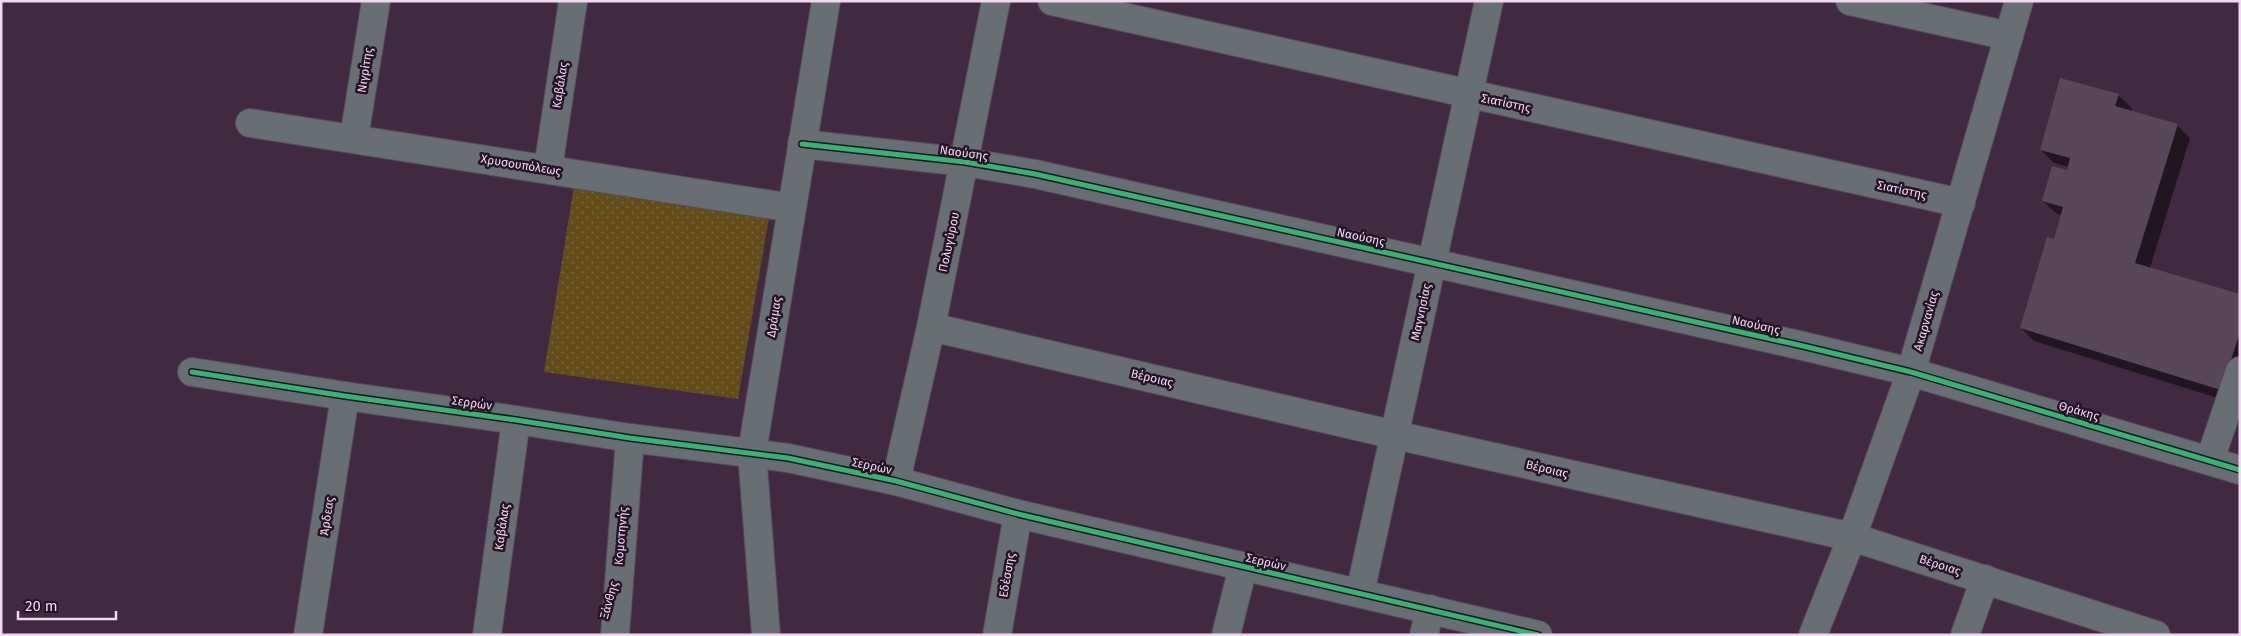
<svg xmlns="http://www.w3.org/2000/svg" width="2241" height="636" viewBox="0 0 2241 636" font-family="'Fira Sans',sans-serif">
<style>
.grass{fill:url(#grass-dots)}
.shadow{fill:#0007}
.building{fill:#59465a}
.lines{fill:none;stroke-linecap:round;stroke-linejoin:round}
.minor-casing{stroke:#5b475c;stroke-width:30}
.minor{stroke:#686f74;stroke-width:28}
.cycleway-casing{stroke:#251226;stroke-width:8}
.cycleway{stroke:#33b770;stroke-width:5}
.labels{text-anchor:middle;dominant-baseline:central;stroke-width:5;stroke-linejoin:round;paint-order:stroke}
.street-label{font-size:12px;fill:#f2d8f2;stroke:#251226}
</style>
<defs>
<pattern id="grass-dots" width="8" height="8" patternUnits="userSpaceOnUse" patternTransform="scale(1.25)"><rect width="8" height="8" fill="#644c18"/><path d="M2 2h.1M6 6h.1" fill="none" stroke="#7b653a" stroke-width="1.8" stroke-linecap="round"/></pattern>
</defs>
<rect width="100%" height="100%" fill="#402941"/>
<path class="grass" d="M 575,180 L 770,212 L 738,399 L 544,372 Z"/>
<path class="shadow" d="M 2118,95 L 2132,108 L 2131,112 L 2177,125 L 2190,138 L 2150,268 L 2240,295 L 2240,386 L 2234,403 L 2034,341 L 2021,328 L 2054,241 L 2062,215 L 2057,214 L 2043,201 L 2068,172 L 2069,167 L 2054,163 L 2041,150 Z"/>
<path class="building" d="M 2060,78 L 2119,94 L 2115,106 L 2178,124 L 2135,263 L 2240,294 L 2240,332 L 2221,390 L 2020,328 L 2047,237 L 2054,239 L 2063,207 L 2042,201 L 2052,166 L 2067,170 L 2070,158 L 2040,150 Z"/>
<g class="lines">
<g class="minor-casing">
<g id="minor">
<path d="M 1052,1 L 1961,203"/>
<path d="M 1850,1 L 2009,36"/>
<path d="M 250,123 L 792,208"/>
<path d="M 354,138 L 376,1"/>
<path d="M 802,144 L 965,162 L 1035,174 L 1803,346 L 1911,372 L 2240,470"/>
<path d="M 548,169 L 573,1"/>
<path d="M 931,327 L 1395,435 L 1852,537 L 2156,635"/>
<path d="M 192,372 L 345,396 L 516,420 L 630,438 L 788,458 L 896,481 L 1018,514 L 1538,635"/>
<path d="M 2210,460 L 2240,371"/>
<path d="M 896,481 L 931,327 L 996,1"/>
<path d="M 1360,593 L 1489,1"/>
<path d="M 308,635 L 345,396"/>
<path d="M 487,635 L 516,420"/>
<path d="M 615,635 L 630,438"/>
<path d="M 766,635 L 752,452 L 826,1"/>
<path d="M 997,635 L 1018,514"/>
<path d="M 1226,635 L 1243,567"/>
<path d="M 1424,635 L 1430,609"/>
<path d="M 1813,635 L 1852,537 L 1911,372 L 2019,1"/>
<path d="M 1965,635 L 1985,579"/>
</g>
</g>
<use href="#minor" class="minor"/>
<g class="cycleway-casing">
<g id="cycleway">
<path d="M 802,144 L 965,162 L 1035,174 L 1803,346 L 1911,372 L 2240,470"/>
<path d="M 192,372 L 345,396 L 516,420 L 630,438 L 788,458 L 896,481 L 1018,514 L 1538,635"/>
</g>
</g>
<use href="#cycleway" class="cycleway"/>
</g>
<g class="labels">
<g class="street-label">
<text transform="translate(365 70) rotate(-81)">Νιγρίτης</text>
<text transform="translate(560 85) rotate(-81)">Καβάλας</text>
<text transform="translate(1506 103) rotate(12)">Σιατίστης</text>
<text transform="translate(964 153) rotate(8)">Ναούσης</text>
<text transform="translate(521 165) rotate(9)">Χρυσουπόλεως</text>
<text transform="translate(1902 190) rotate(12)">Σιατίστης</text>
<text transform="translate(1361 237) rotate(12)">Ναούσης</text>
<text transform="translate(949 242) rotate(-78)">Πολυγύρου</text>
<text transform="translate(1421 312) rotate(-78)">Μαγνησίας</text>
<text transform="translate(774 317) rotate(-81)">Δράμας</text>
<text transform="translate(1926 321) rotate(-74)">Ακαρνανίας</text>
<text transform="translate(1756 325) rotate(13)">Ναούσης</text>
<text transform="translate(1152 378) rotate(13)">Βέροιας</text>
<text transform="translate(472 403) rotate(8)">Σερρών</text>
<text transform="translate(2079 411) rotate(16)">Θράκης</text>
<text transform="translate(872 466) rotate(12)">Σερρών</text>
<text transform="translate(1547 469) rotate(13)">Βέροιας</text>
<text transform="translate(327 516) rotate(-81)">Άρδεας</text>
<text transform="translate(502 527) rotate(-82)">Καβάλας</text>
<text transform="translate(621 536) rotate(-85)">Κομοτηνής</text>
<text transform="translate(1266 562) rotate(13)">Σερρών</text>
<text transform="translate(1940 565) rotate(18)">Βέροιας</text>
<text transform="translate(1007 575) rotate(-80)">Εδέσσης</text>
<text transform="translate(609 600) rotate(-74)">Ξάνθης</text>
</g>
</g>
<rect width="2241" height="636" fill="none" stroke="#f2d8f2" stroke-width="5"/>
<path d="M18 611v8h98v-8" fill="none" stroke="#f2d8f2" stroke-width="2.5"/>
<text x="25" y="611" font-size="15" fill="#f2d8f2" stroke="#251226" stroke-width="4" paint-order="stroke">20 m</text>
</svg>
